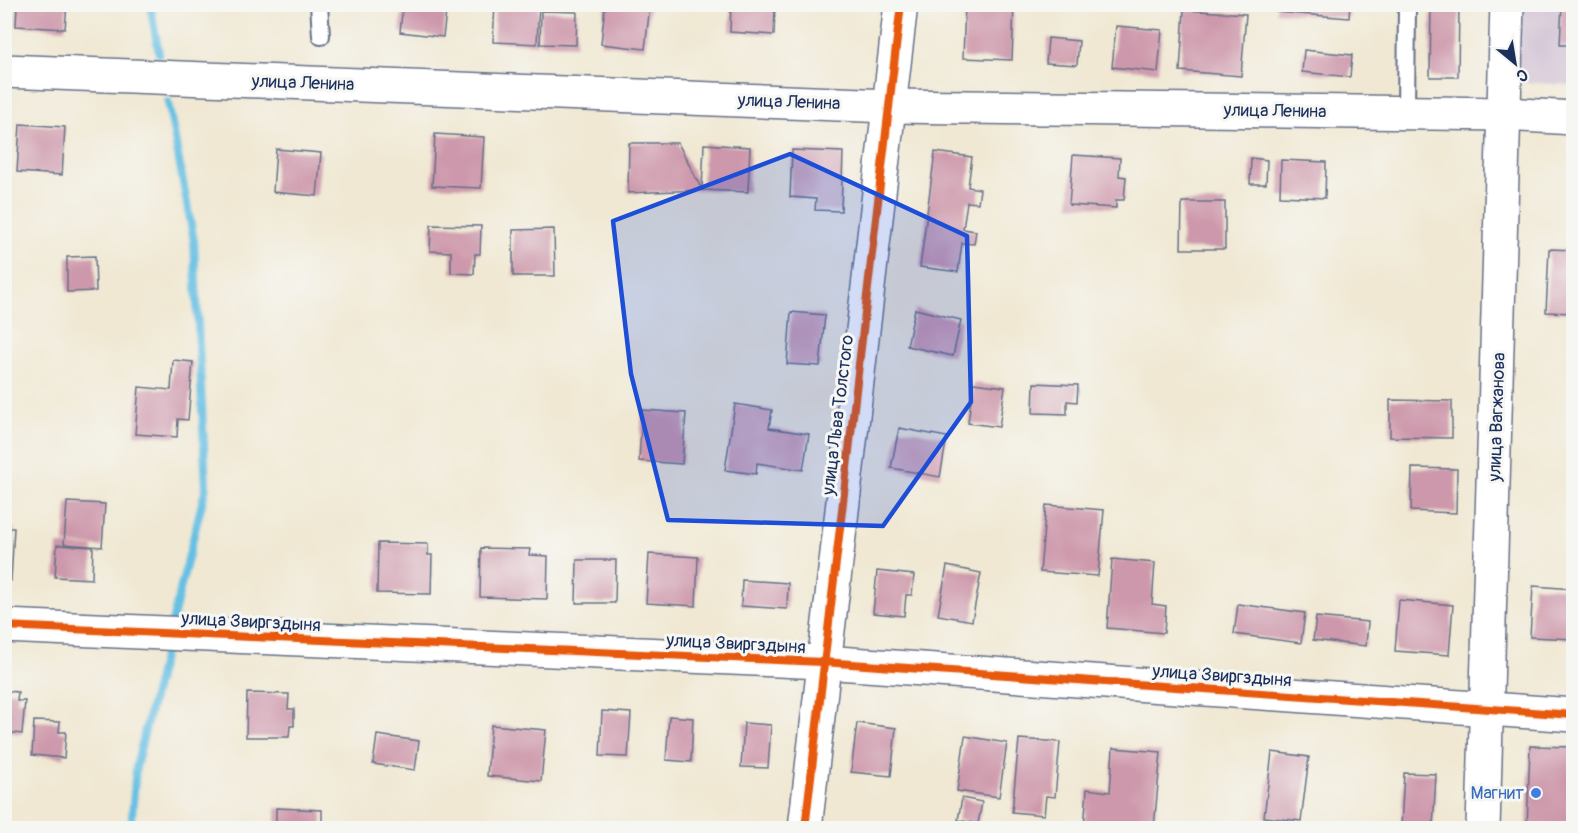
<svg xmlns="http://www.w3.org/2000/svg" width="1578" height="833" viewBox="0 0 1578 833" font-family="Pangolin,sans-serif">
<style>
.industrial{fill:#cebed1}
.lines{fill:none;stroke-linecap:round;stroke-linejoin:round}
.stream{stroke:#65c0e3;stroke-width:8}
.building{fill:#cd98ab}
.service-casing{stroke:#667087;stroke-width:20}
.minor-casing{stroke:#667087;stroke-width:36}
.secondary-casing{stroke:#667087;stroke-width:36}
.service{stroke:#fff;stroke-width:16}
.minor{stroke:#fff;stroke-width:33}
.secondary{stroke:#fff;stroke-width:33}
.cycleway-casing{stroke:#f6f6f2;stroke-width:11}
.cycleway{stroke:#e8590c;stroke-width:8}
.marked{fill:#1d4ed8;fill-opacity:0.2;stroke:#1d4ed8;stroke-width:4.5;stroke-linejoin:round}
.shop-dot{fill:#3f7fe0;stroke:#f6f6f2;stroke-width:2}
.labels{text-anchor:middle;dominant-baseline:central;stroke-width:6;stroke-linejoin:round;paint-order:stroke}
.street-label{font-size:18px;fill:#1b2f5e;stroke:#f6f6f2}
.shop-label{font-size:18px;fill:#366cbe;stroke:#f6f6f2;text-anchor:end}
</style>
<rect width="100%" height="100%" fill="#f6f6f2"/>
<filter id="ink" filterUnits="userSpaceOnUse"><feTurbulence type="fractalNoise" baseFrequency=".0167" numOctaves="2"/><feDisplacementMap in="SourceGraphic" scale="12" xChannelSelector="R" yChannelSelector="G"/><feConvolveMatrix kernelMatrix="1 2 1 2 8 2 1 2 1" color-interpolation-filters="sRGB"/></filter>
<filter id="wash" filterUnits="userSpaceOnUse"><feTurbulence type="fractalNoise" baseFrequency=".008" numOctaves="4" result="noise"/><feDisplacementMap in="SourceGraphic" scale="24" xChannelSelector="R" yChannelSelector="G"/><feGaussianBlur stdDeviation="1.35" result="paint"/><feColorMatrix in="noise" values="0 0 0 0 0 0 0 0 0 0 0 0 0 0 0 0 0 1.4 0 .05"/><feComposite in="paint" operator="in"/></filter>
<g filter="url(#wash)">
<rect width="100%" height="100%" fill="#f0e8d3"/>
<path class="industrial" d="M 1518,5 L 1573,5 L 1573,85 L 1515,82 Z"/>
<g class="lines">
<g class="stream">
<path d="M 150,4 L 159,53"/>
<path d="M 168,102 L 194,241 L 206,487 L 171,626"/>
<path d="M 131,828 L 136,767 L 167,641"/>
</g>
</g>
<g id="blocks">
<g class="building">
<path d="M 17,4 L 67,4 L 65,29 L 16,26 Z"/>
<path d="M 403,4 L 447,4 L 443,37 L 400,32 Z"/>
<path d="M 495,4 L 539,4 L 537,44 L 493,42 Z"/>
<path d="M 731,4 L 775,4 L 774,35 L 730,32 Z"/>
<path d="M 965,4 L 1014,4 L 1012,60 L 963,58 Z"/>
<path d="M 1277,4 L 1350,4 L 1349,18 L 1276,12 Z"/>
<path d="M 1431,4 L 1459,4 L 1458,77 L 1430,77 Z"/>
<path d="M 1562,4 L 1574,4 L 1574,45 L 1560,45 Z"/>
<path d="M 605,5 L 650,5 L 645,49 L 601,44 Z"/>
<path d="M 1184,10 L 1246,14 L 1241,76 L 1180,71 Z"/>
<path d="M 541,11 L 577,12 L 576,45 L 540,44 Z"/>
<path d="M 1116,26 L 1162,30 L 1158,72 L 1112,67 Z"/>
<path d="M 1048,38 L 1079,41 L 1077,65 L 1046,63 Z"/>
<path d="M 1304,50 L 1352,55 L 1350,77 L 1302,72 Z"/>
<path d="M 20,124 L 65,127 L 62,175 L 17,172 Z"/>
<path d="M 435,134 L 484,137 L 481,188 L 432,186 Z"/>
<path d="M 629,143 L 678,143 L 702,190 L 628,193 Z"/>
<path d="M 704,144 L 750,147 L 748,192 L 702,190 Z"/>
<path d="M 276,149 L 321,153 L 317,196 L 273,192 Z"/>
<path d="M 792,150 L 843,152 L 841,211 L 815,210 L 816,199 L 790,197 Z"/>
<path d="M 935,152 L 972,157 L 968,187 L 980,189 L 978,203 L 967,202 L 963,229 L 976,231 L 974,244 L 962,243 L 958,272 L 920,267 Z"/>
<path d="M 1073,155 L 1120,158 L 1119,176 L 1126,177 L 1124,200 L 1116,200 L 1116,208 L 1069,205 Z"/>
<path d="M 1251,158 L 1267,160 L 1266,184 L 1250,184 Z"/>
<path d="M 1281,160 L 1326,162 L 1325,198 L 1280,196 Z"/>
<path d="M 1182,202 L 1225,202 L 1225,249 L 1181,249 Z"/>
<path d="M 431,225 L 481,226 L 480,254 L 475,254 L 474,274 L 451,273 L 451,252 L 430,251 Z"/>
<path d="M 554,229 L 555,276 L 513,276 L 513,230 Z"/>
<path d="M 1549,249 L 1574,250 L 1574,313 L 1546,312 Z"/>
<path d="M 95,256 L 96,291 L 67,292 L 67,257 Z"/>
<path d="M 915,309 L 961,320 L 953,356 L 907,346 Z"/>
<path d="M 791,312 L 825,315 L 820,366 L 787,364 Z"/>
<path d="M 173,360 L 193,362 L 188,420 L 178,419 L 177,437 L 135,434 L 139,387 L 171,390 Z"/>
<path d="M 973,383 L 1005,387 L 999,427 L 968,423 Z"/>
<path d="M 1034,383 L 1078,385 L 1077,402 L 1067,401 L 1067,414 L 1033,413 Z"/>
<path d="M 1390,400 L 1452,401 L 1452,438 L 1390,437 Z"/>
<path d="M 735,404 L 772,410 L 769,428 L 809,434 L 803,470 L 757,463 L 756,474 L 725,470 Z"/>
<path d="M 642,410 L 686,413 L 682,464 L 639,461 Z"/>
<path d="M 899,428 L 947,437 L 940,477 L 891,468 Z"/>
<path d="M 1412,468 L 1457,469 L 1456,513 L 1411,511 Z"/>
<path d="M 67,502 L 105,504 L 102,547 L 64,544 Z"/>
<path d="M 1046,505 L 1104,510 L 1098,576 L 1040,572 Z"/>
<path d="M 4,528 L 14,528 L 11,581 L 4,581 Z"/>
<path d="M 378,543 L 428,544 L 428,555 L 432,555 L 431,594 L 377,593 Z"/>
<path d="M 57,545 L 93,547 L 92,579 L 55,577 Z"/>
<path d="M 481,548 L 530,549 L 529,555 L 548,556 L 547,599 L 480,597 Z"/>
<path d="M 649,554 L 698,557 L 696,606 L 646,603 Z"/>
<path d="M 1112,559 L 1155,563 L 1152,604 L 1166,606 L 1164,633 L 1107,628 Z"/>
<path d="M 577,560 L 616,560 L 615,603 L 576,603 Z"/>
<path d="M 947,566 L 981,573 L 972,621 L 938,615 Z"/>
<path d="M 877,571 L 914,575 L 912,595 L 906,595 L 904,616 L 873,613 Z"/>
<path d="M 742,580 L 788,583 L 787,609 L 741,606 Z"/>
<path d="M 1533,586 L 1574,589 L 1574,639 L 1530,637 Z"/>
<path d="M 1399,600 L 1453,605 L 1449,655 L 1395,651 Z"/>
<path d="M 1238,604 L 1305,613 L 1301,643 L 1234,634 Z"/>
<path d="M 1316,617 L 1368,622 L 1366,646 L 1313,640 Z"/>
<path d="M 5,691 L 18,692 L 17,701 L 25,701 L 22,734 L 5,732 Z"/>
<path d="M 247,693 L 289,694 L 288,709 L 294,709 L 294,726 L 290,726 L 289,737 L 246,737 Z"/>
<path d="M 602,711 L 631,713 L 628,757 L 600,756 Z"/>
<path d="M 669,716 L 693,718 L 691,762 L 666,760 Z"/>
<path d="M 34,721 L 60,722 L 59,732 L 66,732 L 64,758 L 32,755 Z"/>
<path d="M 744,723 L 771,725 L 768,768 L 741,767 Z"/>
<path d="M 857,723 L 896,728 L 891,776 L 851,772 Z"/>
<path d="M 491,725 L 546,730 L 541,781 L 487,776 Z"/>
<path d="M 377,735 L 419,741 L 415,770 L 373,764 Z"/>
<path d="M 965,736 L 1007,743 L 999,797 L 957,791 Z"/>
<path d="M 1019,739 L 1060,742 L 1055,797 L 1046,796 L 1044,815 L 1012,812 Z"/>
<path d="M 1530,746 L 1574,747 L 1574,828 L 1527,828 Z"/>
<path d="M 1113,748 L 1161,752 L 1154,828 L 1116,825 L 1115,828 L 1084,828 L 1087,789 L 1110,792 Z"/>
<path d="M 1272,752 L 1309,757 L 1301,821 L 1264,817 Z"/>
<path d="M 1404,773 L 1436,774 L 1433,828 L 1401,826 Z"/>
<path d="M 962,798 L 982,802 L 978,824 L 958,820 Z"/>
<path d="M 276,808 L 322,810 L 322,828 L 276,828 Z"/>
</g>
</g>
</g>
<g filter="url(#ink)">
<use href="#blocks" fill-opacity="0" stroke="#667087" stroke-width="1.5"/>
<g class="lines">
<g class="service-casing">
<g id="service">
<path d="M 319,4 L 321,36"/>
<path d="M 1406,113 L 1407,4"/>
</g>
</g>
<g class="minor-casing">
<g id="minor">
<path d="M 1505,114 L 1574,118"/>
<path d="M 4,626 L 823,662 L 1574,715"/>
<path d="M 805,828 L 901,4"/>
</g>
</g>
<g class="secondary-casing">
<g id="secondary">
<path d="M 4,71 L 890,106 L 1505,114"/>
<path d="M 1483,828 L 1507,4"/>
</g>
</g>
<use href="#service" class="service"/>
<use href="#minor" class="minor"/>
<use href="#secondary" class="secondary"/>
<g class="cycleway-casing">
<g id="cycleway">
<path d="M 4,626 L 823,662 L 1574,715"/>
<path d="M 805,828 L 901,4"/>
</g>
</g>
<use href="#cycleway" class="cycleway"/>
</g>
</g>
<path class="marked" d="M 790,154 L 967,236 L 971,402 L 883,526 L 668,520 L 631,374 L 613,221 Z"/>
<circle class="shop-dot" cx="1536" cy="793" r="6"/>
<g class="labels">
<g class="street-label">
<text transform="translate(303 83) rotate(2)">улица Ленина</text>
<text transform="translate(789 102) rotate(2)">улица Ленина</text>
<text transform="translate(1275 111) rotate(1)">улица Ленина</text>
<text transform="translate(838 415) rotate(-83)">улица Льва Толстого</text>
<text transform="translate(1497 417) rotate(-88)">улица Вагжанова</text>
<text transform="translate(251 622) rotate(3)">улица Звиргздыня</text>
<text transform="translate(736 644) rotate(3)">улица Звиргздыня</text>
<text transform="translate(1222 676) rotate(4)">улица Звиргздыня</text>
</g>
<g class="shop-label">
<text x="1524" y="793">Магнит</text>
</g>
</g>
<rect width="1578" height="833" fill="none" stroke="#f6f6f2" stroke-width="24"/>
<g transform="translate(1515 63) rotate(150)" stroke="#f6f6f2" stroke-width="4.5" paint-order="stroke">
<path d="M0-4.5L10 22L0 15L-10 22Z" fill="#1b2f5e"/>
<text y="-9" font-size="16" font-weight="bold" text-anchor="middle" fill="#1b2f5e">С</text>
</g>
</svg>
